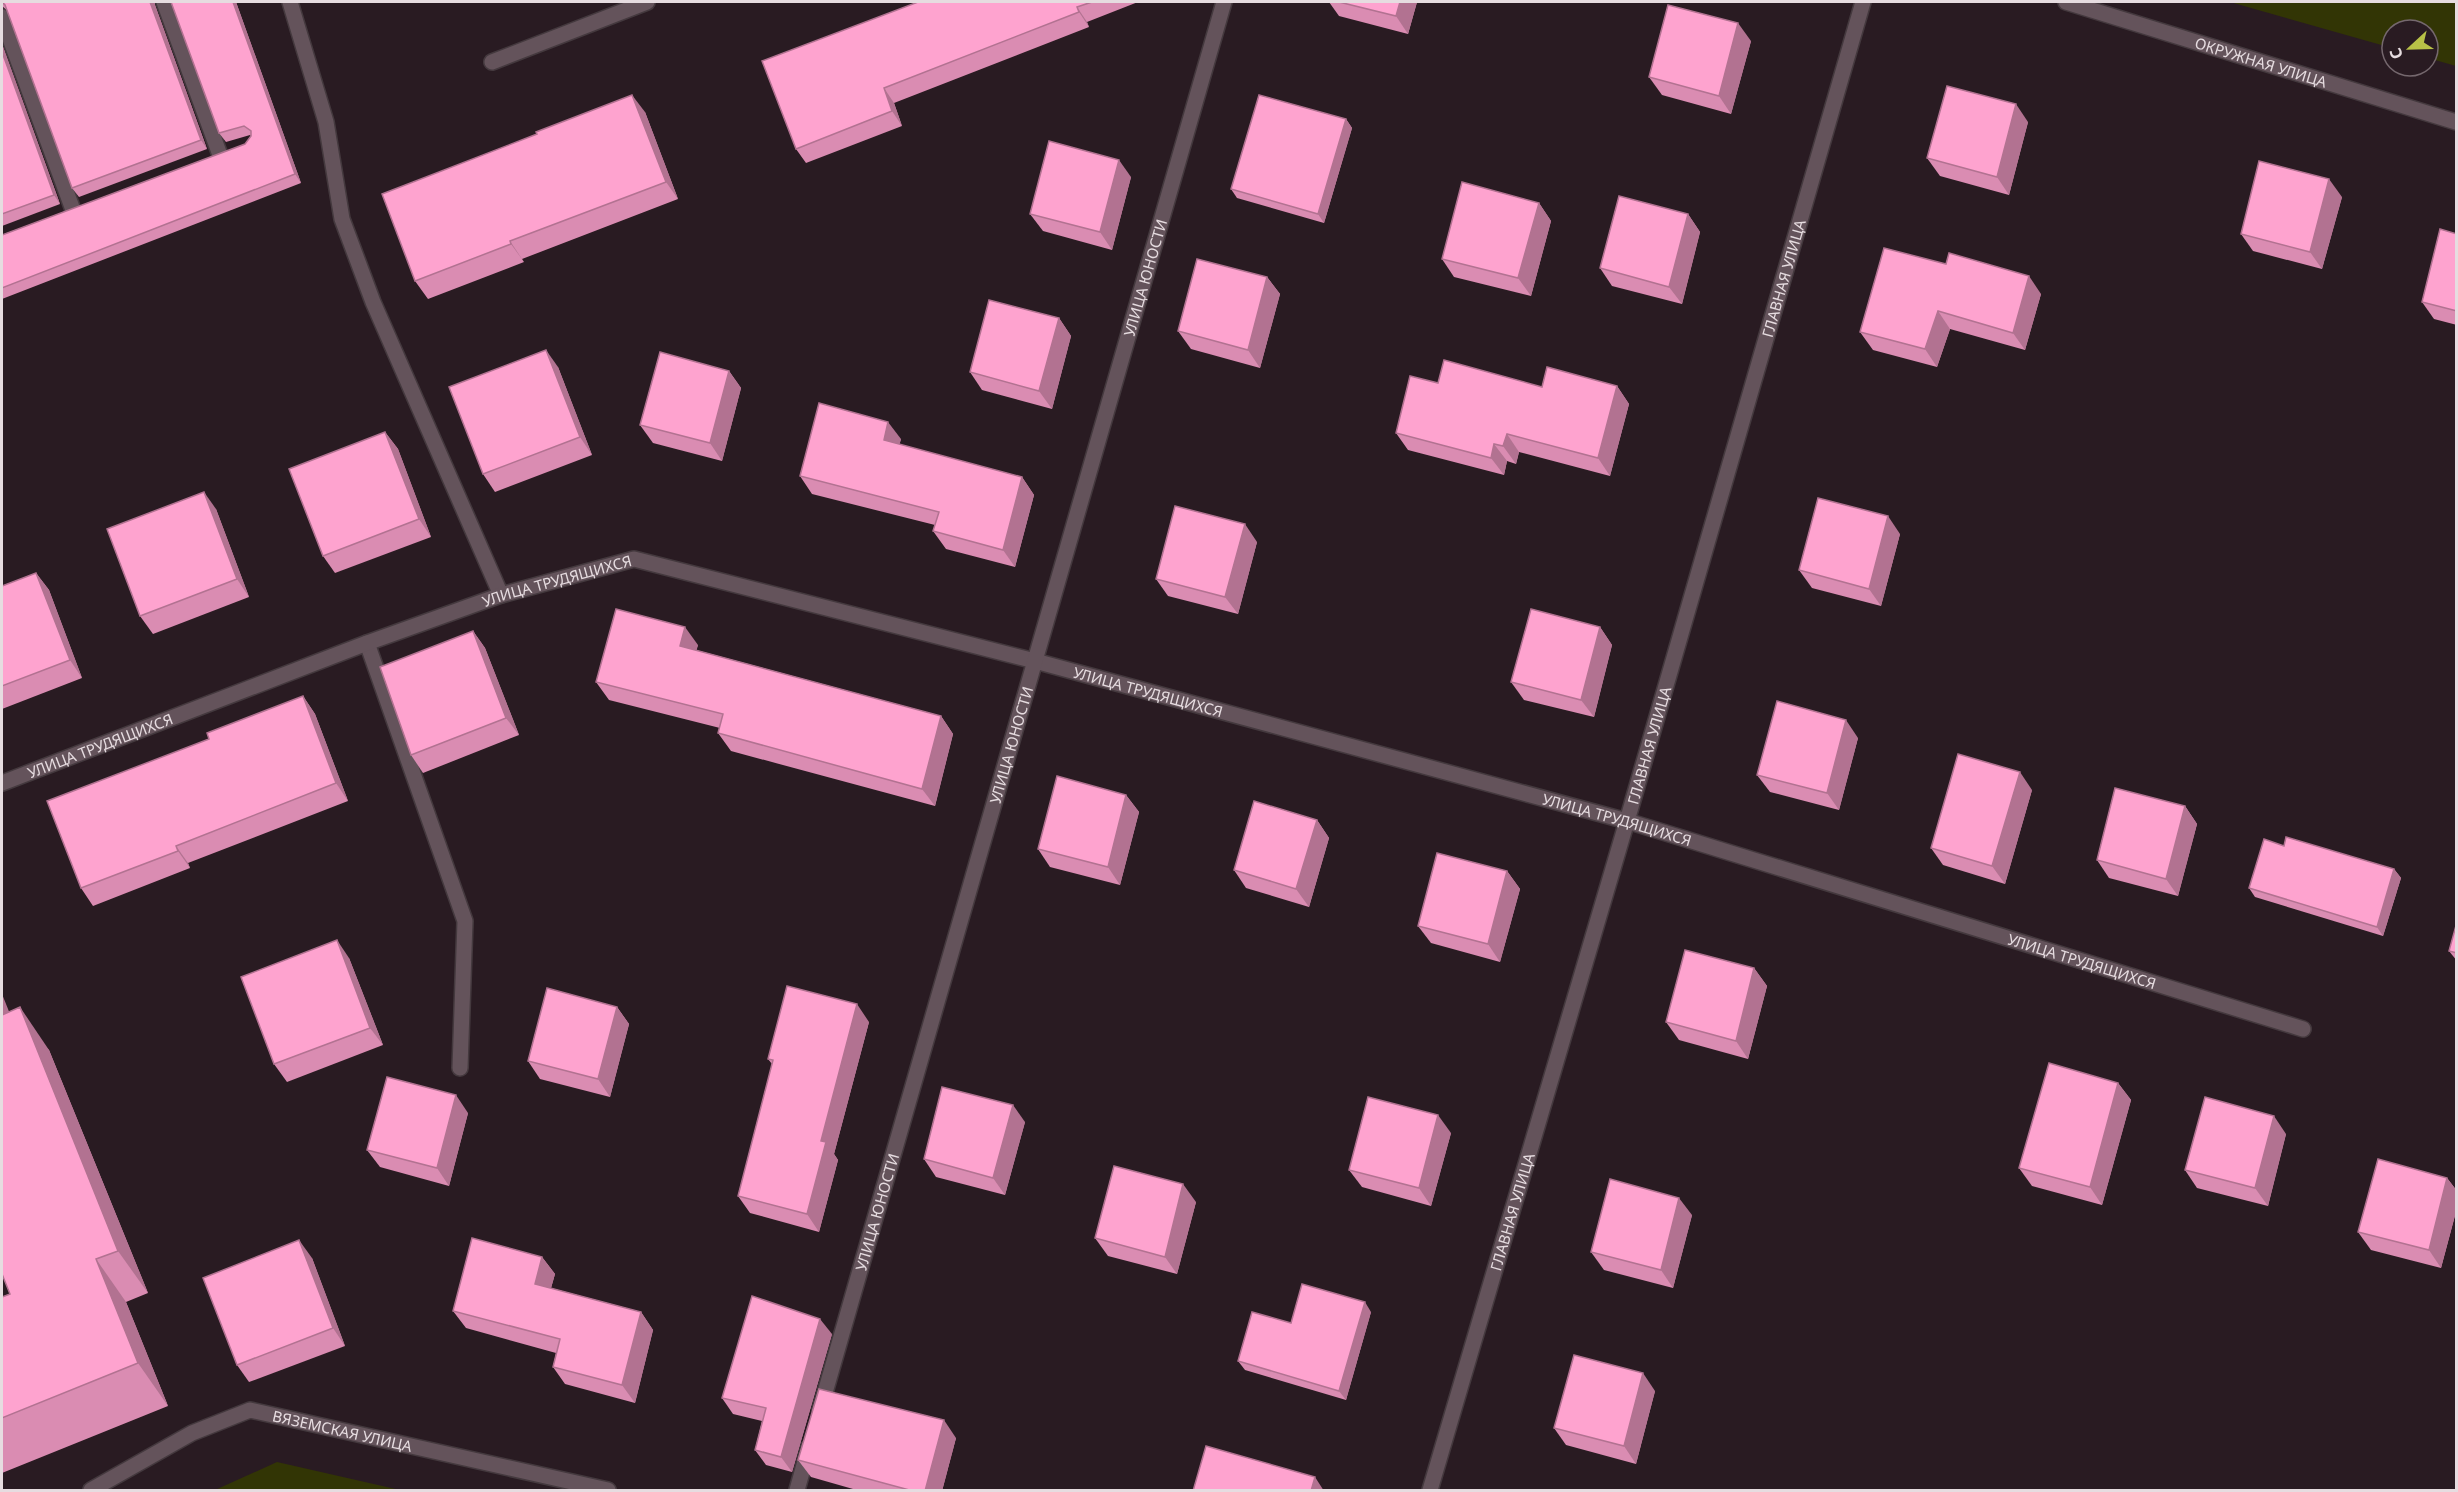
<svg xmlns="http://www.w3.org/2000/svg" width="2458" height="1492" viewBox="0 0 2458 1492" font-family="'Noto Sans',sans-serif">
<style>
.green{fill:#323505}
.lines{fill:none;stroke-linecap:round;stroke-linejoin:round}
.minor-casing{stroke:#44393e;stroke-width:18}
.minor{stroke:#64535b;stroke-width:15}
.wall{fill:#da8cb2}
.shaded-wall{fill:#b27291}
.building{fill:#fea3cf;stroke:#b27291;stroke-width:1.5}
.labels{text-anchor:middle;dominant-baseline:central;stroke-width:6;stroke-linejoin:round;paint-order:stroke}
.street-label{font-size:15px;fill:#e6dce0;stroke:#291b22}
</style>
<rect width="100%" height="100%" fill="#291b22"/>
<g class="green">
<path d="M 2230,2 L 2456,2 L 2456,66 L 2428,58 L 2428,30 L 2392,30 L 2392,48 Z"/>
<path d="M 277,1462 L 400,1490 L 215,1490 Z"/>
</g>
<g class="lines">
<g class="minor-casing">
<g id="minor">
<path d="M 164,2 L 220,155"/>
<path d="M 290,2 L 326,122 L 342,219 L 373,302 L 501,595"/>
<path id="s1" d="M 2066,2 L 2456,122"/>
<path d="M 2,17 L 73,210"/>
<path d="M 492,62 L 647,2"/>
<path d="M 367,643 L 465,921 L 460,1068"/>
<path id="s2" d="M 2,783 L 367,643 L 501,595 L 634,559 L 1035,661 L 1627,821 L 2303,1029"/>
<path id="s3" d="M 820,1410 L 1224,2"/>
<path id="s4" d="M 91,1490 L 192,1433 L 250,1410 L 608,1490"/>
<path d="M 797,1490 L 809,1447"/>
<path id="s5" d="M 1430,1490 L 1627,821 L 1863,2"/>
</g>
</g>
<use href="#minor" class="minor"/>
</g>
<g class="wall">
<path d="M 2,2 L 155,5 L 207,149 L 79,197 L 72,188 L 7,10 L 3,7 L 2,8 Z"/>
<path d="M 236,2 L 301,183 L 2,299 L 2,235 L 245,144 L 251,136 L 250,135 L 226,142 L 219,133 Z"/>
<path d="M 918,2 L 1138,2 L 1087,22 L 1089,27 L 894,103 L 902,126 L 806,163 L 796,149 Z"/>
<path d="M 1329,2 L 1417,2 L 1408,34 L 1339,16 Z"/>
<path d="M 1751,41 L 1731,114 L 1662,95 L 1649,77 Z"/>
<path d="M 2,44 L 60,204 L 2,226 Z"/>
<path d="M 645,112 L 678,199 L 522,259 L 524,262 L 428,299 L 415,281 Z"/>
<path d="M 1346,119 L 1352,128 L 1324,223 L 1237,198 L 1231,189 Z"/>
<path d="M 2028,122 L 2009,195 L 1940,176 L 1927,158 Z"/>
<path d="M 1131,177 L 1112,250 L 1043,231 L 1030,214 Z"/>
<path d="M 2342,197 L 2322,269 L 2253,251 L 2241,234 Z"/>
<path d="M 1539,203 L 1551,221 L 1531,296 L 1454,277 L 1442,259 Z"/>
<path d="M 1688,214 L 1700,232 L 1682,304 L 1612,286 L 1600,268 Z"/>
<path d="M 2457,234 L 2457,325 L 2434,319 L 2422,302 Z"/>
<path d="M 1884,248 L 2041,294 L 2025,350 L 1950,329 L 1937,367 L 1873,350 L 1860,332 Z"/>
<path d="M 1267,277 L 1280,294 L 1260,368 L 1191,349 L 1178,331 Z"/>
<path d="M 1059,318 L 1071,336 L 1052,409 L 982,390 L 970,372 Z"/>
<path d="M 558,367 L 592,455 L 495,492 L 483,474 Z"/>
<path d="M 729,371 L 741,388 L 722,461 L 653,443 L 640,425 Z"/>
<path d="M 1438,383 L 1542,387 L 1617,386 L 1629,404 L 1610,476 L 1519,452 L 1516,464 L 1507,461 L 1504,475 L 1408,450 L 1396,433 Z"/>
<path d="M 385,432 L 398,449 L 431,537 L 335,573 L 323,556 Z"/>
<path d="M 901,439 L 899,445 L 1022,477 L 1034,495 L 1015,567 L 946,549 L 933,531 L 935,525 L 812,494 L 800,476 Z"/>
<path d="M 216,509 L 249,597 L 153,634 L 140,616 Z"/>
<path d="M 1900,534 L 1881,606 L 1812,588 L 1799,570 Z"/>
<path d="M 1257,542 L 1238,614 L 1168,596 L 1156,579 Z"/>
<path d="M 36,573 L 49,590 L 82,678 L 2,709 L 2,586 Z"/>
<path d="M 1600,627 L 1612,645 L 1594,717 L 1524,700 L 1511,682 Z"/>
<path d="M 473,631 L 485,648 L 519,735 L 423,773 L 411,755 Z"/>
<path d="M 698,645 L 696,650 L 941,716 L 953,734 L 935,806 L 731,751 L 718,733 L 720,728 L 609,700 L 596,682 Z"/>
<path d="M 303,696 L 315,714 L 348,801 L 188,863 L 190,868 L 93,906 L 81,888 L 209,739 Z"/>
<path d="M 1858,738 L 1839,810 L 1770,792 L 1757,775 Z"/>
<path d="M 2032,790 L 2005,884 L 1943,865 L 1931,848 Z"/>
<path d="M 1126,795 L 1139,812 L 1120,885 L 1050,867 L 1038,849 Z"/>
<path d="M 2185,806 L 2197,824 L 2178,896 L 2109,878 L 2097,860 Z"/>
<path d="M 1317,820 L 1329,838 L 1309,907 L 1246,888 L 1234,870 Z"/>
<path d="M 2394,869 L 2401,878 L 2383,936 L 2255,897 L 2249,888 Z"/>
<path d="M 1507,871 L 1520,889 L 1500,962 L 1431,943 L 1418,926 Z"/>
<path d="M 2457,922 L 2457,961 L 2449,951 Z"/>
<path d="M 349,958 L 383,1045 L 287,1082 L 274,1064 Z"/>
<path d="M 1754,968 L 1767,986 L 1748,1059 L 1679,1040 L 1666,1022 Z"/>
<path d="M 617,1007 L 629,1024 L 610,1097 L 540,1079 L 528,1061 Z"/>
<path d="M 9,1012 L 49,1050 L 148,1293 L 126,1302 L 168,1406 L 2,1473 L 2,1297 L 10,1294 Z"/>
<path d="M 869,1022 L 834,1154 L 838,1160 L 819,1232 L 750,1213 L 738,1196 L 772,1064 L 768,1059 Z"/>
<path d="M 2118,1083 L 2131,1100 L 2102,1205 L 2032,1186 L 2019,1168 Z"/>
<path d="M 468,1113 L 449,1186 L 380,1167 L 367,1150 Z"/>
<path d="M 1025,1122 L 1005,1195 L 936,1177 L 924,1159 Z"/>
<path d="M 1451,1133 L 1431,1206 L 1362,1187 L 1349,1170 Z"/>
<path d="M 2286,1134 L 2268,1206 L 2197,1188 L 2185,1170 Z"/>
<path d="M 2447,1178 L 2457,1191 L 2457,1208 L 2441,1268 L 2371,1250 L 2358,1232 Z"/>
<path d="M 1196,1202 L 1177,1274 L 1108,1256 L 1095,1238 Z"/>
<path d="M 1692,1215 L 1673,1288 L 1604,1270 L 1591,1252 Z"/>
<path d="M 542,1257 L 555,1274 L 551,1288 L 641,1312 L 653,1330 L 635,1403 L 565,1384 L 553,1367 L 556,1353 L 466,1328 L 453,1311 Z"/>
<path d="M 312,1258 L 345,1346 L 249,1382 L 237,1365 Z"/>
<path d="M 1371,1312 L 1346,1400 L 1245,1370 L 1238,1361 Z"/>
<path d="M 832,1334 L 792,1472 L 766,1465 L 755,1450 L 762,1421 L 733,1414 L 722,1398 Z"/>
<path d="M 1655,1391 L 1636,1464 L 1566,1445 L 1554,1428 Z"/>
<path d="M 956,1438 L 942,1491 L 860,1491 L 811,1477 L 798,1460 Z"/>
</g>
<g class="shaded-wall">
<path d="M 150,2 L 155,2 L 155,5 L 207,149 L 201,140 Z"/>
<path d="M 233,2 L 236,2 L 301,183 L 295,174 Z"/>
<path d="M 1400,2 L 1417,2 L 1408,34 L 1396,16 Z"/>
<path d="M 1077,7 L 1087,22 L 1089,27 L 1079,12 Z"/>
<path d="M 1738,23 L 1751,41 L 1731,114 L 1719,96 Z"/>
<path d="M 2,44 L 60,204 L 54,195 L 2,52 Z"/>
<path d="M 884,88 L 894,103 L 902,126 L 892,111 Z"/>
<path d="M 632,95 L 645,112 L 678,199 L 666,182 Z"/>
<path d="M 2016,104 L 2028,122 L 2009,195 L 1997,177 Z"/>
<path d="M 1346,119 L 1352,128 L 1324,223 L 1318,214 Z"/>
<path d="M 1119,160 L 1131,177 L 1112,250 L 1100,232 Z"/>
<path d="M 2329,179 L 2342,197 L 2322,269 L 2310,252 Z"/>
<path d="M 1539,203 L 1551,221 L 1531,296 L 1518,278 Z"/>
<path d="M 1688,214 L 1700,232 L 1682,304 L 1669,287 Z"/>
<path d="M 510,241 L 524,262 L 511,244 Z"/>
<path d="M 2029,276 L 2041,294 L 2025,350 L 2013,333 Z"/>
<path d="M 1267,277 L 1280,294 L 1260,368 L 1248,350 Z"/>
<path d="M 1938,311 L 1950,329 L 1937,367 L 1925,349 Z"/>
<path d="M 1059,318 L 1071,336 L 1052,409 L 1039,391 Z"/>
<path d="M 546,350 L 558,367 L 592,455 L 580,437 Z"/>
<path d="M 729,371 L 741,388 L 722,461 L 710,443 Z"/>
<path d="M 1617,386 L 1629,404 L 1610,476 L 1598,458 Z"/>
<path d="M 888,422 L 901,439 L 896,458 L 884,440 Z"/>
<path d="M 385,432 L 398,449 L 431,537 L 419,519 Z"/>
<path d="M 1507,434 L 1519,452 L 1516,464 L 1503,446 Z"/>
<path d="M 1494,444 L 1507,461 L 1504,475 L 1491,458 Z"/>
<path d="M 1022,477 L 1034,495 L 1015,567 L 1003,550 Z"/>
<path d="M 204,492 L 216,509 L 249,597 L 237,579 Z"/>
<path d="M 1888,516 L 1900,534 L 1881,606 L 1869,589 Z"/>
<path d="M 1245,524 L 1257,542 L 1238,614 L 1225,597 Z"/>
<path d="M 36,573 L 49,590 L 82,678 L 70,660 Z"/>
<path d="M 685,627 L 698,645 L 693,664 L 680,646 Z"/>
<path d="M 1600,627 L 1612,645 L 1594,717 L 1581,700 Z"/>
<path d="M 473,631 L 485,648 L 519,735 L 506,718 Z"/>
<path d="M 303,696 L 315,714 L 348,801 L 336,783 Z"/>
<path d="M 941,716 L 953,734 L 935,806 L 922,789 Z"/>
<path d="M 1846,720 L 1858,738 L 1839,810 L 1827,793 Z"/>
<path d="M 2020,772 L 2032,790 L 2005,884 L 1992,866 Z"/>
<path d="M 1126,795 L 1139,812 L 1120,885 L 1108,867 Z"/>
<path d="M 2185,806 L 2197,824 L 2178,896 L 2166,879 Z"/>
<path d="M 1317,820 L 1329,838 L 1309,907 L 1296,889 Z"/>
<path d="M 176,846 L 188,863 L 190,868 L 178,851 Z"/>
<path d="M 2394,869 L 2401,878 L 2383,936 L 2377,927 Z"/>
<path d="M 1507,871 L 1520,889 L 1500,962 L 1488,944 Z"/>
<path d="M 337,940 L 349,958 L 383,1045 L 370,1028 Z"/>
<path d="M 1754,968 L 1767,986 L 1748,1059 L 1736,1041 Z"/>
<path d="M 2,994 L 28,1059 L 2,1022 Z"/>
<path d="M 857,1004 L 869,1022 L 834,1154 L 838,1160 L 819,1232 L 807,1214 L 821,1141 Z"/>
<path d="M 20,1007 L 49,1050 L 148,1293 L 118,1251 Z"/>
<path d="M 617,1007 L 629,1024 L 610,1097 L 598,1079 Z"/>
<path d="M 2118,1083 L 2131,1100 L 2102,1205 L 2090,1187 Z"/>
<path d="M 456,1095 L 468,1113 L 449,1186 L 437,1168 Z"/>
<path d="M 1013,1105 L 1025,1122 L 1005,1195 L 993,1178 Z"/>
<path d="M 1438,1115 L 1451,1133 L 1431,1206 L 1419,1188 Z"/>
<path d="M 2274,1116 L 2286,1134 L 2268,1206 L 2255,1188 Z"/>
<path d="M 2447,1178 L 2457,1191 L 2457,1208 L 2441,1268 L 2429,1250 Z"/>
<path d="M 1183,1184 L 1196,1202 L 1177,1274 L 1165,1257 Z"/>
<path d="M 1679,1198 L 1692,1215 L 1673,1288 L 1661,1270 Z"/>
<path d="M 299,1240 L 312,1258 L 345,1346 L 333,1328 Z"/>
<path d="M 542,1257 L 555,1274 L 547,1302 L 535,1284 Z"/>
<path d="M 96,1259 L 126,1302 L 168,1406 L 138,1363 Z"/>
<path d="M 1365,1302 L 1371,1312 L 1346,1400 L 1339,1391 Z"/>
<path d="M 641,1312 L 653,1330 L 635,1403 L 622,1385 Z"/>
<path d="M 820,1319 L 832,1334 L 792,1472 L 781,1457 Z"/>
<path d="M 1643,1373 L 1655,1391 L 1636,1464 L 1624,1446 Z"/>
<path d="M 944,1420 L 956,1438 L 942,1491 L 925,1491 Z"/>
<path d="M 1315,1477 L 1324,1491 L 1311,1491 Z"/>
</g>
<g class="building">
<path d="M 2,2 L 150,2 L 201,140 L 72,188 L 5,5 Z"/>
<path d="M 171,2 L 233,2 L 295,174 L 2,288 L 2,235 L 245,144 L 251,136 L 251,131 L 244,126 L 219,133 Z"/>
<path d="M 918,2 L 1092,2 L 1077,7 L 1079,12 L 884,88 L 892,111 L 796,149 L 762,61 Z"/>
<path d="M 1339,2 L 1400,2 L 1396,16 Z"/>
<path d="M 1668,5 L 1738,23 L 1719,96 L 1649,77 Z"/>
<path d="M 2,52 L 54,195 L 2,214 Z"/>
<path d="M 1947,86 L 2016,104 L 1997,177 L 1927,158 Z"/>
<path d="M 632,95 L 666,182 L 510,241 L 511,244 L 415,281 L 382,194 L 537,134 L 536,132 Z"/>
<path d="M 1259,95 L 1346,119 L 1318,214 L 1231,189 Z"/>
<path d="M 1049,141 L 1119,160 L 1100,232 L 1030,214 Z"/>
<path d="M 2259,161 L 2329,179 L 2310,252 L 2241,234 Z"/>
<path d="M 1462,182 L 1539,203 L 1518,278 L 1442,259 Z"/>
<path d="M 1619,196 L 1688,214 L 1669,287 L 1600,268 Z"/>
<path d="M 2440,229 L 2457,234 L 2457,311 L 2422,302 Z"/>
<path d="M 1884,248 L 1946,264 L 1949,253 L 2029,276 L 2013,333 L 1938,311 L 1925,349 L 1860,332 Z"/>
<path d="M 1197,259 L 1267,277 L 1248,350 L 1178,331 Z"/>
<path d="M 989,300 L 1059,318 L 1039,391 L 970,372 Z"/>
<path d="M 546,350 L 580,437 L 483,474 L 449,387 Z"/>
<path d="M 660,352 L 729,371 L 710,443 L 640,425 Z"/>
<path d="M 1444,360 L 1542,387 L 1547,367 L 1617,386 L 1598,458 L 1507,434 L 1503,446 L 1494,444 L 1491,458 L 1396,433 L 1410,376 L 1438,383 Z"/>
<path d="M 819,403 L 888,422 L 884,440 L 1022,477 L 1003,550 L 933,531 L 939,512 L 800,476 Z"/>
<path d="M 385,432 L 419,519 L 323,556 L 289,469 Z"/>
<path d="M 204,492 L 237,579 L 140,616 L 107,529 Z"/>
<path d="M 1818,498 L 1888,516 L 1869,589 L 1799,570 Z"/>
<path d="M 1175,506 L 1245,524 L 1225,597 L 1156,579 Z"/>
<path d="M 36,573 L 70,660 L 2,686 L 2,586 Z"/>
<path d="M 616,609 L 685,627 L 680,646 L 941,716 L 922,789 L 718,733 L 723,714 L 596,682 Z"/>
<path d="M 1531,609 L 1600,627 L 1581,700 L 1511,682 Z"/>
<path d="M 473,631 L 506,718 L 411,755 L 380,667 Z"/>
<path d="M 303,696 L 336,783 L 176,846 L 178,851 L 81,888 L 47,801 L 209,739 L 207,733 Z"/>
<path d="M 1777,701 L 1846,720 L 1827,793 L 1757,775 Z"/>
<path d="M 1958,754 L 2020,772 L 1992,866 L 1931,848 Z"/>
<path d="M 1057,776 L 1126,795 L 1108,867 L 1038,849 Z"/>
<path d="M 2115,788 L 2185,806 L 2166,879 L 2097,860 Z"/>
<path d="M 1254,801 L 1317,820 L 1296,889 L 1234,870 Z"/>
<path d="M 2286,837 L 2394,869 L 2377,927 L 2249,888 L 2264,839 L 2284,846 Z"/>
<path d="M 1437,853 L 1507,871 L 1488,944 L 1418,926 Z"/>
<path d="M 2457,922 L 2457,953 L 2449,951 Z"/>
<path d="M 337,940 L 370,1028 L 274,1064 L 241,977 Z"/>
<path d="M 1685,950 L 1754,968 L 1736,1041 L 1666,1022 Z"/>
<path d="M 787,986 L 857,1004 L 821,1141 L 826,1142 L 807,1214 L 738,1196 L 773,1060 L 768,1059 Z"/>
<path d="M 547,988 L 617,1007 L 598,1079 L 528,1061 Z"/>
<path d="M 20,1007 L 118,1251 L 96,1259 L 138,1363 L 2,1418 L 2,1297 L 10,1294 L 2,1274 L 2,1015 Z"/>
<path d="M 2049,1063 L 2118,1083 L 2090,1187 L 2019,1168 Z"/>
<path d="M 387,1077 L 456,1095 L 437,1168 L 367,1150 Z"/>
<path d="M 942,1087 L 1013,1105 L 993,1178 L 924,1159 Z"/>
<path d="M 1368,1097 L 1438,1115 L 1419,1188 L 1349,1170 Z"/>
<path d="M 2205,1097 L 2274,1116 L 2255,1188 L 2185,1170 Z"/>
<path d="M 2378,1159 L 2447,1178 L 2429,1250 L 2358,1232 Z"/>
<path d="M 1114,1166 L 1183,1184 L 1165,1257 L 1095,1238 Z"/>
<path d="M 1610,1179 L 1679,1198 L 1661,1270 L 1591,1252 Z"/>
<path d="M 472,1238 L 542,1257 L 535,1284 L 641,1312 L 622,1385 L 553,1367 L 560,1339 L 453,1311 Z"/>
<path d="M 299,1240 L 333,1328 L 237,1365 L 203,1278 Z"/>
<path d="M 1302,1284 L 1365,1302 L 1339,1391 L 1238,1361 L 1252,1312 L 1291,1323 Z"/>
<path d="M 752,1296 L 820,1319 L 781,1457 L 755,1450 L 766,1408 L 722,1398 Z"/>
<path d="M 1574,1355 L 1643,1373 L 1624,1446 L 1554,1428 Z"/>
<path d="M 819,1389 L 944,1420 L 925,1491 L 913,1491 L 798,1460 Z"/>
<path d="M 1206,1446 L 1315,1477 L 1311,1491 L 1193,1491 Z"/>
</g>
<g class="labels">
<g class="street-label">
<text stroke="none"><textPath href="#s1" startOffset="204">ОКРУЖНАЯ УЛИЦА</textPath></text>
<text stroke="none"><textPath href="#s3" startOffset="1178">УЛИЦА ЮНОСТИ</textPath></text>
<text stroke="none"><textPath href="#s5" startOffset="1262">ГЛАВНАЯ УЛИЦА</textPath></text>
<text stroke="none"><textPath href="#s2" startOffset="591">УЛИЦА ТРУДЯЩИХСЯ</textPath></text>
<text stroke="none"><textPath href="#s2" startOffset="1202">УЛИЦА ТРУДЯЩИХСЯ</textPath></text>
<text stroke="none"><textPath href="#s2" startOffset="105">УЛИЦА ТРУДЯЩИХСЯ</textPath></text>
<text stroke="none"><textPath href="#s3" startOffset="692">УЛИЦА ЮНОСТИ</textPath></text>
<text stroke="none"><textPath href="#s5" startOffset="776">ГЛАВНАЯ УЛИЦА</textPath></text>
<text stroke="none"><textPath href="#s2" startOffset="1688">УЛИЦА ТРУДЯЩИХСЯ</textPath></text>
<text stroke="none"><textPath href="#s2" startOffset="2174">УЛИЦА ТРУДЯЩИХСЯ</textPath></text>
<text stroke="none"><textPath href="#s3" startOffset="206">УЛИЦА ЮНОСТИ</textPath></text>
<text stroke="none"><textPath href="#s5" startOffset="290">ГЛАВНАЯ УЛИЦА</textPath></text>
<text stroke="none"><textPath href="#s4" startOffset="273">ВЯЗЕМСКАЯ УЛИЦА</textPath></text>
</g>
</g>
<rect width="2458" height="1492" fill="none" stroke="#e6dce0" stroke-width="6"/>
<g transform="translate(2410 48) rotate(248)"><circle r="28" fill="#291b22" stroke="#75686e" stroke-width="1.5"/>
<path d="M0-4.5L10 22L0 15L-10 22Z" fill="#b8c147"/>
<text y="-9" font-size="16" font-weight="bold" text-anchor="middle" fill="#e6dce0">С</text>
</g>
</svg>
